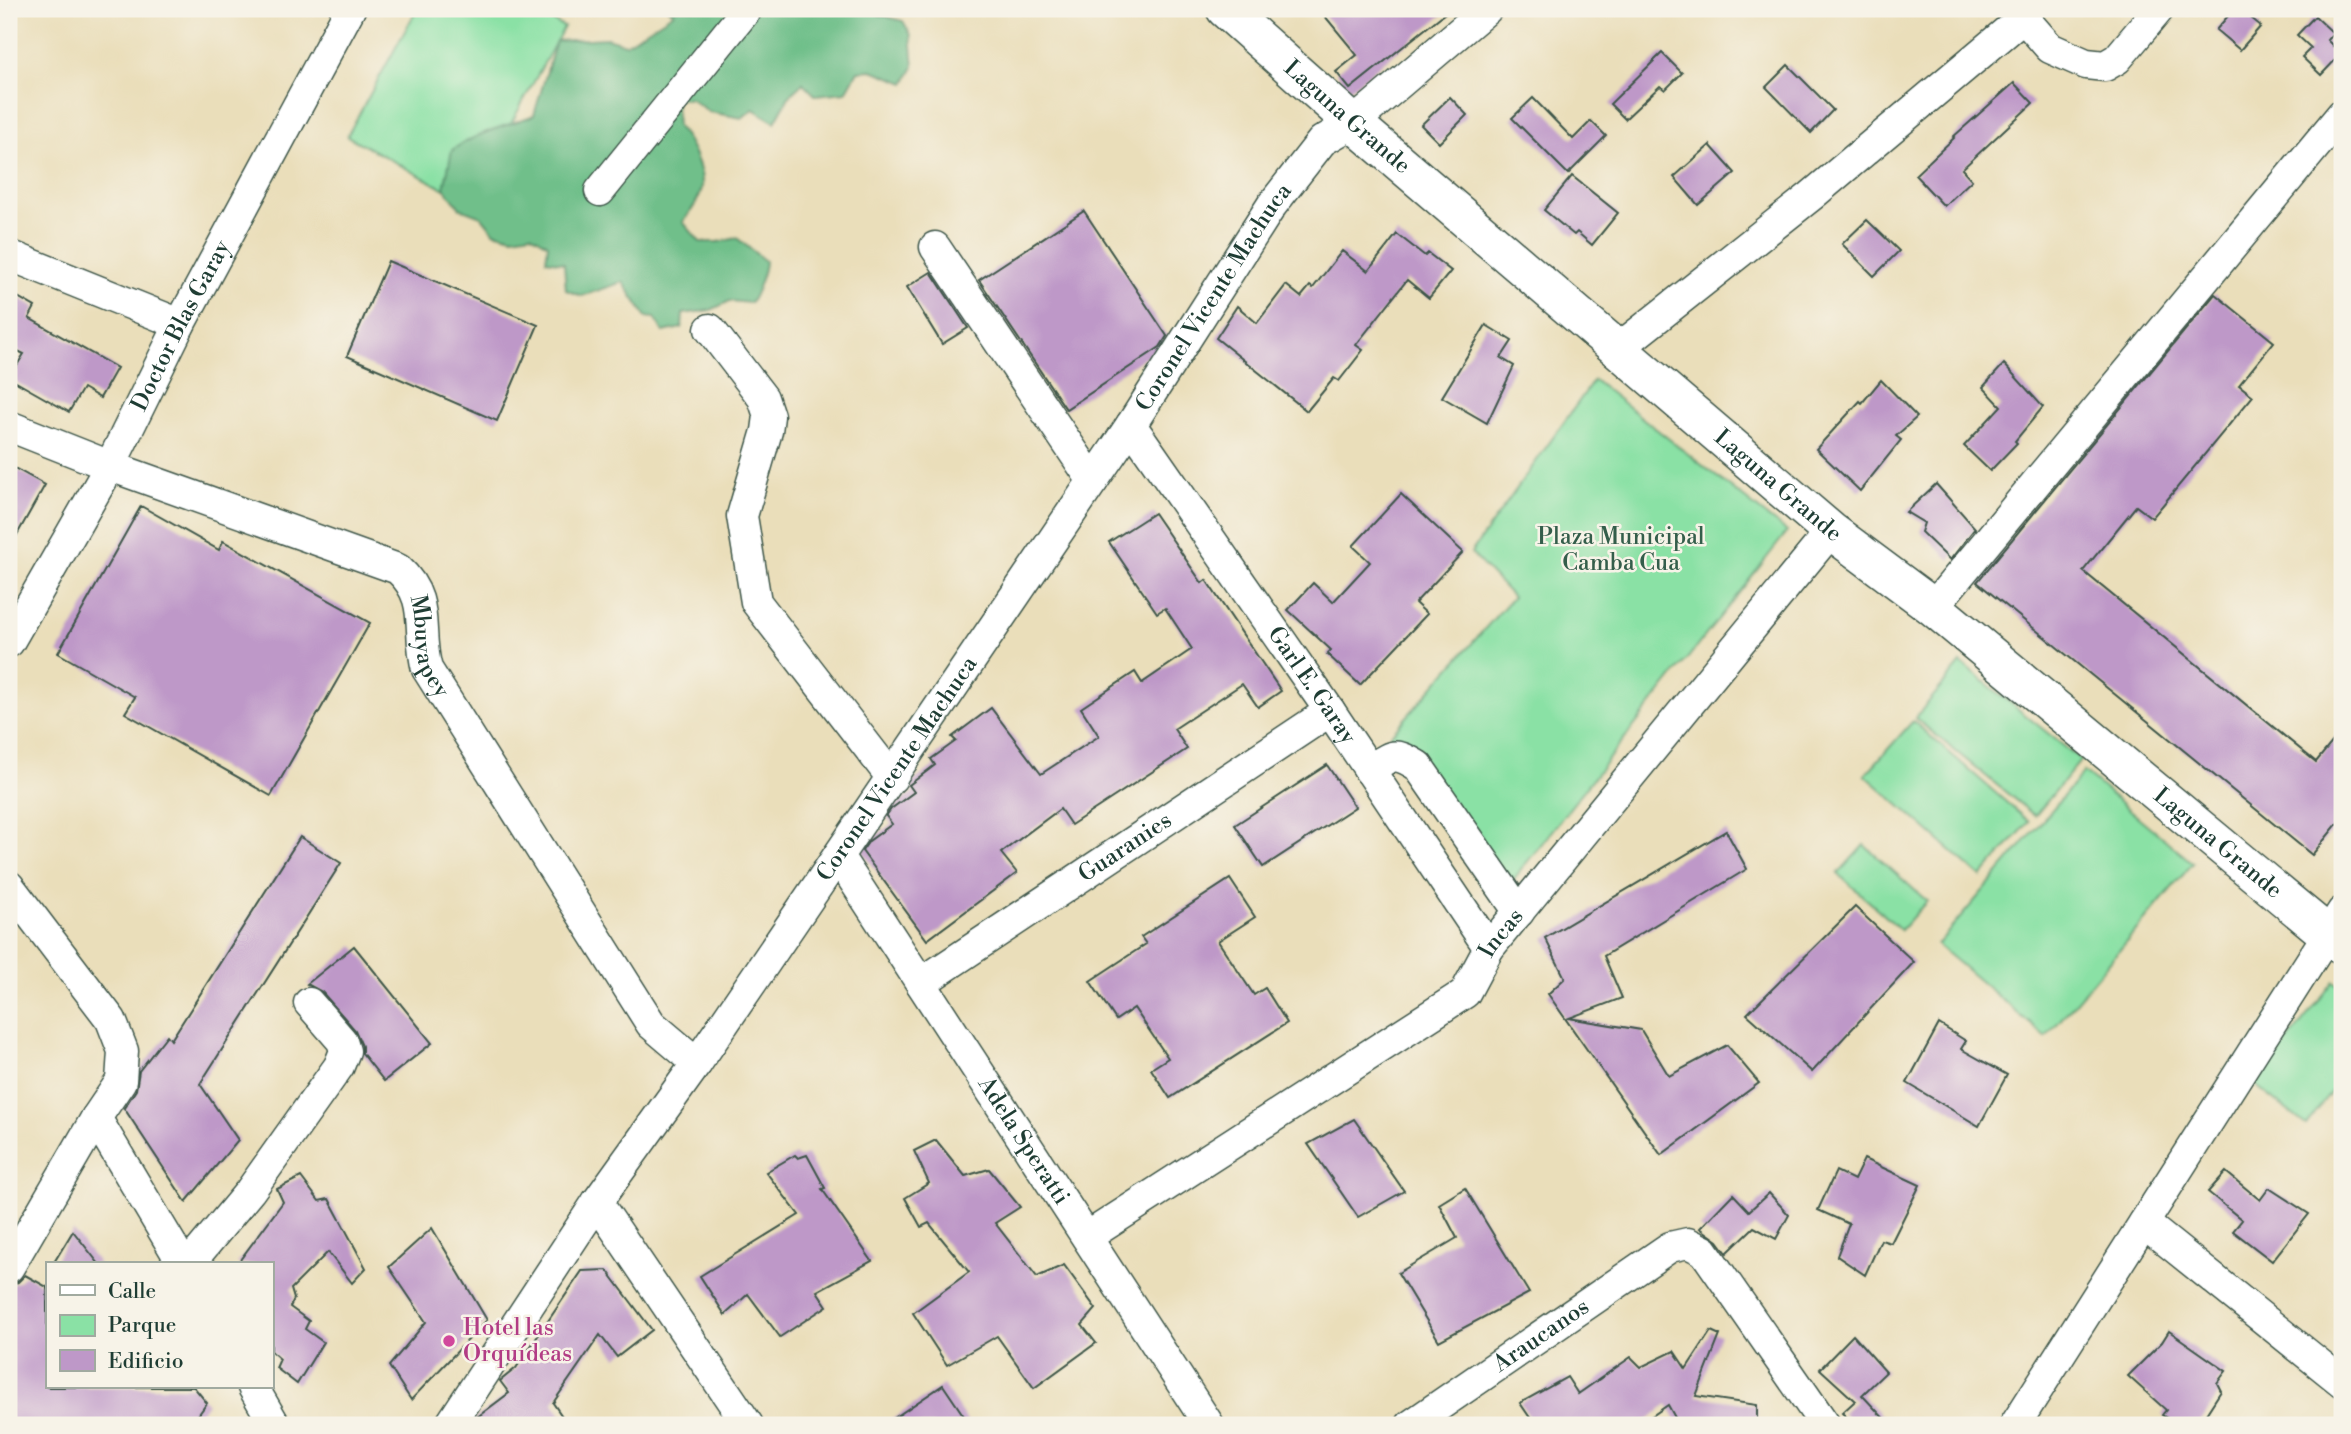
<svg xmlns="http://www.w3.org/2000/svg" width="2351" height="1434" viewBox="0 0 2351 1434" font-family="'Libre Bodoni',serif">
<style>
.green{fill:#8ae1a5;stroke:#548f6c;stroke-width:2}
.forest{fill:#6fbf8a;stroke:#477e5f;stroke-width:2}
.building{fill:#be98c8}
.lines{fill:none;stroke-linecap:round;stroke-linejoin:round}
.minor-casing{stroke:#3d5548;stroke-width:33}
.major-casing{stroke:#3d5548;stroke-width:40}
.minor{stroke:#fff;stroke-width:30}
.major{stroke:#fff;stroke-width:37}
.hotel-dot{fill:#d1479c;stroke:#f7f3e8;stroke-width:2.5}
.labels{text-anchor:middle;dominant-baseline:central;stroke-width:5;stroke-linejoin:round;paint-order:stroke}
.street-label{font-size:23px;fill:#1f3d34;stroke:#f7f3e8}
.park-label{font-size:23px;fill:#345e4b;stroke:#f7f3e8}
.hotel-label{font-size:23px;fill:#b23c85;stroke:#f7f3e8;text-anchor:start}
</style>
<rect width="100%" height="100%" fill="#f7f3e8"/>
<filter id="ink" filterUnits="userSpaceOnUse"><feTurbulence type="fractalNoise" baseFrequency=".0143" numOctaves="2"/><feDisplacementMap in="SourceGraphic" scale="14" xChannelSelector="R" yChannelSelector="G"/><feConvolveMatrix kernelMatrix="1 2 1 2 8 2 1 2 1" color-interpolation-filters="sRGB"/></filter>
<filter id="wash" filterUnits="userSpaceOnUse"><feTurbulence type="fractalNoise" baseFrequency=".00686" numOctaves="4" result="noise"/><feDisplacementMap in="SourceGraphic" scale="28" xChannelSelector="R" yChannelSelector="G"/><feGaussianBlur stdDeviation="1.57" result="paint"/><feColorMatrix in="noise" values="0 0 0 0 0 0 0 0 0 0 0 0 0 0 0 0 0 1.4 0 .05"/><feComposite in="paint" operator="in"/></filter>
<g filter="url(#wash)">
<rect width="100%" height="100%" fill="#eadeba"/>
<g class="green">
<path d="M 417,9 L 531,9 L 564,27 L 468,202 L 347,136 Z"/>
<path d="M 1594,380 L 1787,532 L 1506,889 L 1380,747 L 1513,597 L 1471,553 Z"/>
<path d="M 1961,663 L 2081,760 L 2035,816 L 1915,718 Z"/>
<path d="M 1913,721 L 2029,822 L 1981,877 L 1865,775 Z"/>
<path d="M 2084,772 L 2193,863 L 2046,1037 L 1937,945 Z"/>
<path d="M 1864,845 L 1927,901 L 1901,930 L 1838,874 Z"/>
<path d="M 2334,981 L 2342,988 L 2342,1078 L 2306,1125 L 2254,1084 Z"/>
</g>
<path class="forest" d="M 669,9 L 872,9 L 880,15 L 903,21 L 911,35 L 914,67 L 905,83 L 872,70 L 858,71 L 846,92 L 815,95 L 803,83 L 790,95 L 775,122 L 753,109 L 742,118 L 709,112 L 691,99 L 675,98 L 677,127 C 689,138 704,170 702,187 C 700,199 690,213 683,222 L 700,242 L 718,242 L 737,238 L 765,261 C 765,270 756,296 750,303 L 730,301 L 711,310 L 683,314 L 682,328 L 663,332 L 655,318 L 646,317 L 623,282 L 582,296 L 566,290 L 564,263 L 546,260 L 548,244 L 531,234 L 513,237 L 494,232 L 481,216 L 460,208 L 444,188 L 452,150 C 478,132 504,127 534,115 L 556,41 L 607,38 L 625,44 L 674,13 Z"/>
<g id="blocks">
<g class="building">
<path d="M 1319,9 L 1450,9 L 1350,89 L 1336,72 L 1357,55 Z"/>
<path d="M 2234,9 L 2240,9 L 2261,26 L 2240,50 L 2216,30 Z"/>
<path d="M 2315,16 L 2333,33 L 2327,40 L 2341,54 L 2321,75 L 2302,57 L 2311,48 L 2297,35 Z"/>
<path d="M 1662,53 L 1682,73 L 1665,90 L 1660,86 L 1625,119 L 1610,104 Z"/>
<path d="M 1788,65 L 1833,110 L 1811,133 L 1766,87 Z"/>
<path d="M 2014,83 L 2033,103 L 1962,169 L 1972,180 L 1944,206 L 1915,175 L 1954,138 L 1953,137 Z"/>
<path d="M 1450,97 L 1467,115 L 1439,143 L 1421,125 Z"/>
<path d="M 1533,98 L 1573,139 L 1591,121 L 1606,136 L 1568,174 L 1512,118 Z"/>
<path d="M 1710,145 L 1735,173 L 1698,205 L 1674,177 Z"/>
<path d="M 1572,176 L 1618,213 L 1592,245 L 1577,232 L 1574,235 L 1544,210 Z"/>
<path d="M 1084,211 L 1167,336 L 1160,347 L 1066,409 L 979,280 Z"/>
<path d="M 1867,220 L 1899,251 L 1874,276 L 1842,244 Z"/>
<path d="M 1397,234 L 1425,256 L 1428,253 L 1451,271 L 1429,298 L 1407,280 L 1356,345 L 1363,350 L 1339,381 L 1334,378 L 1307,411 L 1216,338 L 1237,306 L 1257,323 L 1286,285 L 1301,297 L 1310,286 L 1313,288 L 1342,251 L 1368,271 Z"/>
<path d="M 388,261 L 538,325 L 497,421 L 347,356 Z"/>
<path d="M 931,272 L 968,328 L 942,344 L 907,287 Z"/>
<path d="M 9,292 L 35,307 L 29,318 L 117,368 L 100,398 L 83,388 L 69,412 L 9,378 L 24,354 L 12,348 L 9,353 Z"/>
<path d="M 2215,294 L 2274,342 L 2239,385 L 2253,396 L 2152,518 L 2136,506 L 2083,571 L 2316,762 L 2342,730 L 2342,818 L 2312,855 L 1977,582 Z"/>
<path d="M 1486,325 L 1512,341 L 1501,358 L 1514,366 L 1487,423 L 1442,397 Z"/>
<path d="M 2004,364 L 2043,407 L 2015,441 L 2017,443 L 1990,471 L 1964,446 L 2001,406 L 1983,387 Z"/>
<path d="M 1881,380 L 1917,417 L 1896,436 L 1901,440 L 1860,491 L 1816,449 L 1860,401 L 1862,403 Z"/>
<path d="M 9,465 L 45,485 L 9,549 Z"/>
<path d="M 1936,484 L 1975,528 L 1950,560 L 1921,532 L 1924,523 L 1906,512 Z"/>
<path d="M 1401,494 L 1463,552 L 1415,603 L 1427,614 L 1360,685 L 1327,654 L 1331,650 L 1288,610 L 1313,583 L 1333,602 L 1370,562 L 1353,546 Z"/>
<path d="M 141,506 L 219,550 L 223,541 L 370,623 L 271,796 L 125,713 L 135,697 L 58,653 Z"/>
<path d="M 1154,513 L 1202,583 L 1206,580 L 1281,691 L 1258,707 L 1242,684 L 1174,729 L 1187,749 L 1071,825 L 1060,809 L 1001,853 L 1017,873 L 927,940 L 862,851 L 869,841 L 892,824 L 886,816 L 891,809 L 914,792 L 909,785 L 935,765 L 931,759 L 956,741 L 952,737 L 991,708 L 1041,774 L 1099,736 L 1081,708 L 1135,672 L 1142,683 L 1192,649 L 1165,608 L 1157,613 L 1109,542 Z"/>
<path d="M 1327,765 L 1355,807 L 1263,867 L 1235,825 Z"/>
<path d="M 1726,831 L 1747,869 L 1604,956 L 1622,998 L 1569,1018 L 1641,1030 L 1669,1076 L 1727,1045 L 1759,1083 L 1661,1155 L 1548,994 L 1565,978 L 1545,938 Z"/>
<path d="M 300,837 L 341,863 L 200,1084 L 238,1140 L 186,1202 L 124,1108 L 136,1090 L 139,1071 L 167,1035 L 171,1040 Z"/>
<path d="M 1230,879 L 1255,917 L 1218,941 L 1254,995 L 1265,988 L 1287,1023 L 1170,1098 L 1151,1069 L 1168,1058 L 1134,1008 L 1116,1020 L 1090,981 L 1146,944 L 1141,937 Z"/>
<path d="M 1855,907 L 1914,962 L 1812,1072 L 1747,1014 Z"/>
<path d="M 354,946 L 432,1043 L 384,1081 L 362,1053 L 362,1046 L 355,1030 L 322,992 L 307,984 Z"/>
<path d="M 1939,1024 L 1966,1041 L 1961,1049 L 2007,1075 L 1979,1126 L 1907,1083 Z"/>
<path d="M 1354,1119 L 1404,1191 L 1358,1217 L 1308,1144 Z"/>
<path d="M 936,1140 L 965,1176 L 989,1169 L 1020,1207 L 995,1223 L 1037,1277 L 1064,1265 L 1096,1309 L 1082,1325 L 1096,1343 L 1034,1388 L 997,1336 L 947,1365 L 913,1313 L 969,1272 L 929,1223 L 921,1227 L 905,1198 L 929,1183 L 914,1151 Z"/>
<path d="M 795,1155 L 798,1158 L 807,1155 L 825,1188 L 822,1189 L 872,1261 L 817,1291 L 827,1306 L 780,1337 L 748,1294 L 725,1315 L 700,1276 L 799,1215 L 766,1172 Z"/>
<path d="M 1864,1159 L 1920,1185 L 1891,1243 L 1881,1240 L 1865,1275 L 1837,1256 L 1849,1224 L 1818,1210 L 1836,1171 L 1854,1180 Z"/>
<path d="M 2226,1172 L 2260,1200 L 2269,1188 L 2309,1214 L 2272,1261 L 2233,1231 L 2242,1220 L 2208,1192 Z"/>
<path d="M 301,1177 L 319,1201 L 329,1199 L 366,1268 L 352,1283 L 328,1252 L 291,1289 L 294,1299 L 290,1307 L 309,1321 L 305,1329 L 323,1342 L 297,1384 L 276,1368 L 280,1359 L 271,1351 L 271,1264 L 237,1264 L 283,1202 L 277,1189 Z"/>
<path d="M 1465,1188 L 1529,1293 L 1439,1341 L 1398,1273 L 1457,1238 L 1439,1204 Z"/>
<path d="M 1769,1193 L 1789,1215 L 1776,1239 L 1754,1227 L 1727,1253 L 1718,1241 L 1700,1228 L 1733,1194 L 1749,1211 Z"/>
<path d="M 432,1228 L 487,1320 L 411,1400 L 389,1366 L 426,1322 L 389,1267 Z"/>
<path d="M 73,1231 L 99,1264 L 53,1264 Z"/>
<path d="M 607,1270 L 652,1330 L 617,1357 L 600,1335 L 553,1403 L 568,1425 L 471,1425 L 476,1418 L 509,1393 L 500,1381 L 516,1368 L 582,1271 Z"/>
<path d="M 25,1275 L 47,1287 L 47,1387 L 194,1387 L 207,1403 L 191,1425 L 9,1425 L 9,1288 L 11,1284 L 18,1282 Z"/>
<path d="M 1711,1331 L 1720,1335 L 1696,1396 L 1757,1405 L 1757,1425 L 1685,1425 L 1678,1423 L 1668,1405 L 1639,1425 L 1535,1425 L 1520,1403 L 1567,1377 L 1578,1394 L 1631,1357 L 1641,1367 L 1674,1351 L 1686,1369 Z"/>
<path d="M 2169,1331 L 2226,1371 L 2217,1383 L 2221,1391 L 2199,1425 L 2177,1425 L 2162,1415 L 2166,1410 L 2128,1376 L 2162,1342 Z"/>
<path d="M 1853,1335 L 1886,1372 L 1862,1395 L 1890,1425 L 1855,1425 L 1842,1413 L 1855,1401 L 1820,1369 Z"/>
<path d="M 943,1385 L 970,1425 L 884,1425 Z"/>
</g>
</g>
</g>
<g filter="url(#ink)">
<use href="#blocks" fill-opacity="0" stroke="#3d5548" stroke-width="2"/>
<g class="lines">
<g class="minor-casing">
<g id="minor">
<path d="M 2016,9 L 2050,48 L 2086,64 L 2105,66 L 2117,59 L 2159,9"/>
<path d="M 600,191 L 747,9"/>
<path d="M 935,247 L 1093,481"/>
<path d="M 9,255 L 180,324"/>
<path d="M 710,329 L 763,398 L 769,416 L 767,431 L 742,516 L 756,602 L 892,778"/>
<path d="M 1619,348 L 1811,196 L 2024,17"/>
<path id="s1" d="M 1131,425 L 1330,711 L 1489,948"/>
<path id="s2" d="M 9,426 L 110,466 L 398,569 C 432,600 416,630 427,669 L 651,1024 L 697,1063"/>
<path d="M 1933,607 L 2342,114"/>
<path id="s3" d="M 9,642 L 110,466 L 180,324 L 350,9"/>
<path d="M 1369,770 C 1393,755 1393,751 1418,766 L 1519,912"/>
<path id="s4" d="M 838,856 L 1209,1425"/>
<path d="M 9,886 L 111,1020 L 123,1051 L 121,1081 L 96,1118 L 9,1267"/>
<path id="s5" d="M 921,983 L 1330,711"/>
<path d="M 96,1118 L 183,1264"/>
<path d="M 597,1202 L 748,1425"/>
<path d="M 2144,1223 L 2342,1382"/>
<path id="s6" d="M 1087,1237 L 1465,993 L 1489,948 L 1831,531"/>
<path d="M 189,1264 L 250,1191 L 339,1066 L 345,1051 L 342,1041 L 309,1003"/>
<path d="M 253,1387 L 275,1425"/>
<path id="s7" d="M 450,1425 L 597,1202 L 697,1063 L 1131,425 L 1272,205 L 1322,141 L 1353,123 L 1487,9"/>
<path id="s8" d="M 1411,1425 L 1670,1247 L 1688,1243 L 1704,1251 L 1825,1425"/>
<path d="M 2015,1425 L 2342,912"/>
</g>
</g>
<g class="major-casing">
<g id="major">
<path id="s9" d="M 1225,9 L 1353,123 L 1831,531 L 1933,607 L 2342,946"/>
</g>
</g>
<use href="#minor" class="minor"/>
<use href="#major" class="major"/>
</g>
</g>
<circle class="hotel-dot" cx="449" cy="1341" r="7"/>
<g class="labels">
<g class="street-label">
<text stroke="none"><textPath href="#s9" startOffset="163">Laguna Grande</textPath></text>
<text stroke="none"><textPath href="#s7" startOffset="1362">Coronel Vicente Machuca</textPath></text>
<text stroke="none"><textPath href="#s3" startOffset="360">Doctor Blas Garay</textPath></text>
<text stroke="none"><textPath href="#s9" startOffset="730">Laguna Grande</textPath></text>
<text stroke="none"><textPath href="#s2" startOffset="500">Mbuyapey</textPath></text>
<text stroke="none"><textPath href="#s1" startOffset="317">Garl E. Garay</textPath></text>
<text stroke="none"><textPath href="#s7" startOffset="794">Coronel Vicente Machuca</textPath></text>
<text stroke="none"><textPath href="#s9" startOffset="1297">Laguna Grande</textPath></text>
<text stroke="none"><textPath href="#s5" startOffset="245">Guaranies</textPath></text>
<text stroke="none"><textPath href="#s6" startOffset="520">Incas</textPath></text>
<text stroke="none"><textPath href="#s4" startOffset="340">Adela Speratti</textPath></text>
<text stroke="none"><textPath href="#s8" startOffset="158">Araucanos</textPath></text>
</g>
<g class="park-label">
<text x="1621" y="537">Plaza Municipal<tspan x="1621" dy="26">Camba Cua</tspan></text>
</g>
<g class="hotel-label">
<text x="463" y="1328">Hotel las<tspan x="463" dy="26">Orquídeas</tspan></text>
</g>
</g>
<rect width="2351" height="1434" fill="none" stroke="#f7f3e8" stroke-width="35"/>
<rect x="46" y="1262" width="228" height="126" fill="#f7f3e8" stroke="#a1aaa0" stroke-width="2"/>
<rect x="60" y="1285" width="35" height="10" fill="#ffffff" stroke="#a1aaa0" stroke-width="2"/>
<text x="108" y="1298" font-size="21" fill="#1f3d34">Calle</text>
<rect x="60" y="1315" width="35" height="21" fill="#8ae1a5" stroke="#a1aaa0" stroke-width="2"/>
<text x="108" y="1332" font-size="21" fill="#1f3d34">Parque</text>
<rect x="60" y="1350" width="35" height="21" fill="#be98c8" stroke="#a1aaa0" stroke-width="2"/>
<text x="108" y="1368" font-size="21" fill="#1f3d34">Edificio</text>
</svg>
